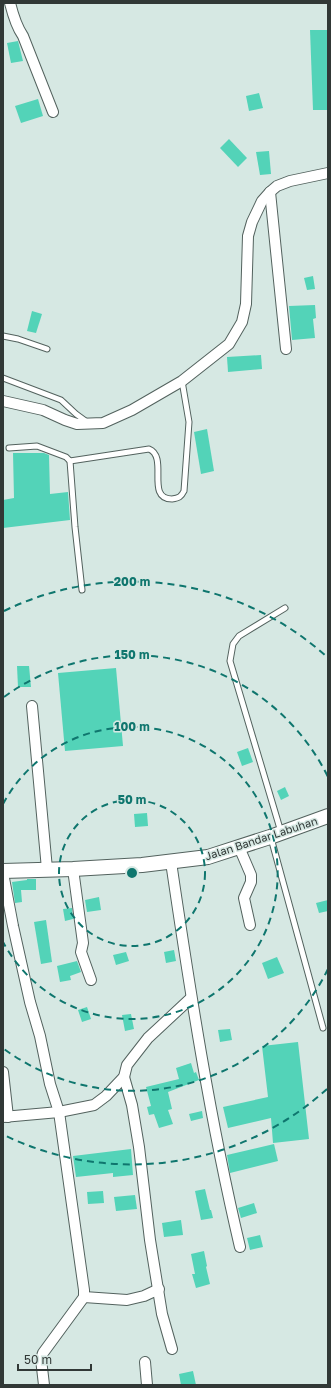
<svg xmlns="http://www.w3.org/2000/svg" width="331" height="1388" viewBox="0 0 331 1388" font-family="'Golos Text',sans-serif">
<style>
.building{fill:#53d3b8}
.lines{fill:none;stroke-linecap:round;stroke-linejoin:round}
.lane-casing{stroke:#53625e;stroke-width:7}
.street-casing{stroke:#53625e;stroke-width:12}
.secondary-casing{stroke:#53625e;stroke-width:16}
.lane{stroke:#fff;stroke-width:5}
.street{stroke:#fff;stroke-width:10}
.secondary{stroke:#fff;stroke-width:14}
.ring{fill:none;stroke:#0f766e;stroke-width:2;stroke-dasharray:7 5}
.labels{text-anchor:middle;dominant-baseline:central;stroke-width:3;stroke-linejoin:round;paint-order:stroke}
.street-label{font-size:11px;fill:#313836;stroke:#d6e8e3}
.centre{fill:#0f766e;stroke:#d6e8e3;stroke-width:2}
.ring-label{font-size:12px;text-anchor:middle;font-weight:bold;fill:#0f766e;stroke:#d6e8e3;stroke-width:3;stroke-linejoin:round;paint-order:stroke}
</style>
<rect width="100%" height="100%" fill="#d6e8e3"/>
<g class="building">
<path d="M 310,30 L 328,30 L 328,110 L 313,110 Z"/>
<path d="M 18,41 L 23,61 L 11,63 L 7,43 Z"/>
<path d="M 259,93 L 263,108 L 249,111 L 246,96 Z"/>
<path d="M 38,99 L 43,116 L 21,123 L 15,106 Z"/>
<path d="M 229,139 L 247,158 L 238,167 L 220,148 Z"/>
<path d="M 269,151 L 271,174 L 260,175 L 256,152 Z"/>
<path d="M 313,276 L 315,289 L 307,290 L 304,278 Z"/>
<path d="M 315,305 L 316,318 L 313,319 L 315,338 L 292,340 L 289,306 Z"/>
<path d="M 32,311 L 42,314 L 36,333 L 27,331 Z"/>
<path d="M 261,355 L 262,369 L 228,372 L 227,357 Z"/>
<path d="M 207,429 L 214,471 L 201,474 L 194,432 Z"/>
<path d="M 13,453 L 44,453 L 49,455 L 50,494 L 68,492 L 70,520 L 3,528 L 3,500 L 14,498 Z"/>
<path d="M 17,666 L 29,666 L 31,687 L 18,687 Z"/>
<path d="M 116,668 L 123,746 L 65,751 L 58,673 Z"/>
<path d="M 248,748 L 253,762 L 242,766 L 237,752 Z"/>
<path d="M 285,787 L 289,796 L 281,800 L 277,791 Z"/>
<path d="M 147,813 L 148,826 L 135,827 L 134,814 Z"/>
<path d="M 27,879 L 36,879 L 36,890 L 21,890 L 22,902 L 15,903 L 12,882 L 27,880 Z"/>
<path d="M 99,897 L 101,910 L 87,912 L 85,900 Z"/>
<path d="M 328,900 L 328,911 L 319,913 L 316,903 Z"/>
<path d="M 72,908 L 73,919 L 65,921 L 63,909 Z"/>
<path d="M 46,920 L 52,962 L 41,964 L 34,922 Z"/>
<path d="M 174,950 L 176,961 L 166,963 L 164,952 Z"/>
<path d="M 126,952 L 129,961 L 116,965 L 113,955 Z"/>
<path d="M 277,957 L 284,973 L 268,979 L 262,963 Z"/>
<path d="M 77,961 L 81,972 L 70,976 L 71,980 L 60,982 L 57,966 Z"/>
<path d="M 87,1007 L 91,1019 L 82,1022 L 78,1010 Z"/>
<path d="M 131,1014 L 134,1029 L 125,1031 L 122,1015 Z"/>
<path d="M 230,1029 L 232,1040 L 220,1042 L 218,1030 Z"/>
<path d="M 298,1042 L 309,1139 L 273,1143 L 271,1118 L 228,1128 L 223,1107 L 268,1097 L 262,1046 Z"/>
<path d="M 191,1063 L 194,1073 L 196,1072 L 199,1080 L 168,1092 L 172,1109 L 168,1110 L 173,1124 L 159,1128 L 154,1114 L 149,1115 L 147,1107 L 151,1106 L 146,1087 L 179,1079 L 176,1068 Z"/>
<path d="M 202,1111 L 203,1118 L 191,1121 L 189,1114 Z"/>
<path d="M 274,1144 L 278,1161 L 230,1173 L 227,1155 Z"/>
<path d="M 131,1149 L 133,1175 L 113,1177 L 113,1173 L 76,1177 L 73,1156 Z"/>
<path d="M 205,1189 L 210,1210 L 211,1210 L 213,1218 L 201,1220 L 195,1191 Z"/>
<path d="M 103,1191 L 104,1203 L 88,1204 L 87,1192 Z"/>
<path d="M 135,1195 L 137,1209 L 116,1211 L 114,1197 Z"/>
<path d="M 254,1203 L 257,1213 L 241,1218 L 238,1208 Z"/>
<path d="M 181,1220 L 183,1235 L 164,1237 L 162,1223 Z"/>
<path d="M 260,1235 L 263,1247 L 250,1250 L 247,1238 Z"/>
<path d="M 204,1251 L 207,1266 L 206,1267 L 210,1284 L 196,1288 L 192,1274 L 195,1274 L 191,1254 Z"/>
<path d="M 193,1371 L 196,1385 L 181,1385 L 179,1374 Z"/>
</g>
<g class="lines">
<g class="lane-casing">
<g id="lane">
<path d="M 3,336 L 18,339 L 47,349"/>
<path d="M 3,378 L 61,400 L 76,414 L 87,422"/>
<path d="M 9,448 L 37,446 L 66,457 L 70,461 L 149,449 C 169,457 145,499 172,499 C 179,498 181,497 184,491 L 189,422 L 182,381"/>
<path d="M 70,461 L 75,527 L 82,590"/>
<path d="M 281,832 L 230,661 L 233,644 L 239,636 L 285,608"/>
<path d="M 271,838 L 323,1028"/>
</g>
</g>
<g class="street-casing">
<g id="street">
<path d="M 10,3 C 13,15 16,26 23,36 L 53,112"/>
<path d="M 270,192 L 286,349"/>
<path d="M 3,401 L 43,410 L 65,420 L 77,424 L 103,423 L 132,410 L 182,381 L 229,344 L 242,322 L 246,304 L 248,236 L 252,222 L 262,201 L 270,192 L 277,186 L 290,181 L 328,173"/>
<path d="M 32,706 L 47,869"/>
<path d="M 239,847 L 251,875 L 251,882 L 244,898 L 250,925"/>
<path d="M 171,862 C 190,991 210,1120 240,1247"/>
<path d="M 73,869 L 83,943 L 81,952 L 91,980"/>
<path d="M 3,873 L 13,926 L 30,1002 L 40,1036 L 50,1084 L 59,1112 L 84,1290 L 84,1297 L 43,1353 L 41,1359 L 44,1385"/>
<path d="M 3,1072 L 8,1117"/>
<path d="M 124,1077 L 132,1105 L 139,1147 L 150,1240 L 162,1314 L 172,1349"/>
<path d="M 3,1117 L 59,1112 L 94,1105 L 106,1096 L 124,1077 L 127,1065 L 148,1038 L 191,998"/>
<path d="M 84,1297 L 127,1300 L 144,1296 L 159,1289"/>
<path d="M 145,1362 L 147,1385"/>
</g>
</g>
<g class="secondary-casing">
<path id="secondary" d="M 3,871 L 73,869 L 142,865 L 208,857 L 270,837 L 328,816"/>
</g>
<use href="#lane" class="lane"/>
<use href="#street" class="street"/>
<use href="#secondary" class="secondary"/>
</g>
<g class="ring">
<circle cx="132" cy="873" r="73"/>
<path d="M3 804A146 146 0 1 1 3 942"/>
<path d="M328 969A218 218 0 0 1 4 1049M4 697A218 218 0 0 1 328 777"/>
<path d="M327 1089A291 291 0 0 1 4 1135M4 611A291 291 0 0 1 327 657"/>
</g>
<g class="labels">
<g class="street-label">
<text transform="translate(261 838) rotate(-18)">Jalan Bandar Labuhan</text>
</g>
</g>
<circle cx="132" cy="873" r="6" class="centre"/>
<g class="ring-label">
<text x="132" y="586">200 m</text>
<text x="132" y="659">150 m</text>
<text x="132" y="731">100 m</text>
<text x="132" y="804">50 m</text>
</g>
<rect width="331" height="1388" fill="none" stroke="#313836" stroke-width="8"/>
<path d="M18 1364v6h73v-6" fill="none" stroke="#313836" stroke-width="2"/>
<text x="24" y="1364" font-size="12" fill="#313836" stroke="#d6e8e3" stroke-width="3" paint-order="stroke">50 m</text>
</svg>
